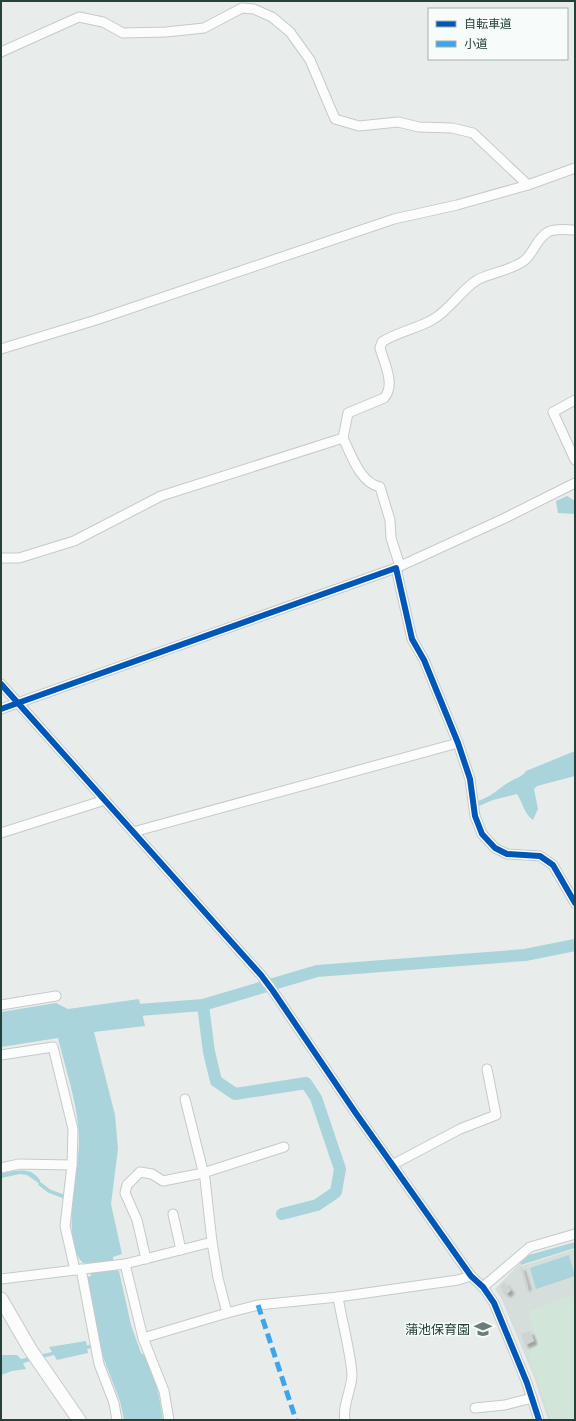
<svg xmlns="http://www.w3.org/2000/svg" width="576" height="1421" viewBox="0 0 576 1421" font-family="Manrope,'Noto Sans JP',sans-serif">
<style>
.built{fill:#d6dedb}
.green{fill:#d1e6d8}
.water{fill:#a9d4db}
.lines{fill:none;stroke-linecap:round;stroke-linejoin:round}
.stream{stroke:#a9d4db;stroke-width:3.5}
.canal{stroke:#a9d4db;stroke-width:12}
.building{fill:#cfd4d2;filter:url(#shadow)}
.street-casing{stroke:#c5cac8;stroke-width:11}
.secondary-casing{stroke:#c3cbc8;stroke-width:15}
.street{stroke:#fcfcfc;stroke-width:9}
.secondary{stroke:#fcfcfc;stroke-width:13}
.quiet{stroke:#3ea4ec;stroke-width:5;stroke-dasharray:10 5;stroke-linecap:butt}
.cycleway-casing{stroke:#f7fbf9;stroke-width:8}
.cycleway{stroke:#0057b8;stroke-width:6}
.labels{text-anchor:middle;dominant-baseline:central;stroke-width:3;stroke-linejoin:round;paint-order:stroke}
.poi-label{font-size:13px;fill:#24423a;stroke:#f7fbf9;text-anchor:end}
</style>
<defs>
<filter id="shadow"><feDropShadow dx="3.5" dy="3.5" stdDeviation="1" flood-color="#0004"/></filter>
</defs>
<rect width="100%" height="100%" fill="#e8edeb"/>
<path class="built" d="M 575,1249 L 575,1420 L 548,1420 L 534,1377 L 501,1298 L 495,1289 L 520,1263 L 521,1266 Z"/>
<path class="green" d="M 575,1294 L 575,1420 L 551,1420 L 527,1351 L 538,1344 L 528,1312 Z"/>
<g class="water">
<path d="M 567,496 L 575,501 L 575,514 L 558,513 L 556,501 Z"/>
<path d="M 575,751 L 575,776 L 537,786 L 534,789 L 538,809 L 533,820 C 524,814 523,803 517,794 L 493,800 L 479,806 L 478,801 C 493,796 499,788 511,781 C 518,777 522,777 526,771 Z"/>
<path d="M 139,999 L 145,1026 L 94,1032 L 115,1115 L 118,1149 L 111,1204 L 122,1254 L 113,1257 L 115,1270 L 119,1271 L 131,1325 L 141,1353 C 154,1359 161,1406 163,1420 L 124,1420 L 120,1401 L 103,1357 L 86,1277 L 91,1276 L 88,1263 L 83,1263 C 60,1242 79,1170 79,1141 C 79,1107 66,1071 58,1038 L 1,1047 L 1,1012 L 56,1003 L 68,1009 Z"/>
<path d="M 14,1171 C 26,1170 32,1170 40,1180 L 40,1184 L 27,1175 L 20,1174 L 1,1178 L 1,1173 Z"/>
<path d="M 575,1242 L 575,1248 L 521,1265 L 520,1263 L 529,1255 Z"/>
<path d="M 569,1255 L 575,1276 L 536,1289 L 530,1268 Z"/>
<path d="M 86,1341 L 88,1353 L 57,1360 L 54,1355 L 23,1363 L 26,1369 L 12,1371 L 1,1375 L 1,1355 L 17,1355 L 21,1359 L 52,1352 L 49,1347 Z"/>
</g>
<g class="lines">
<g class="stream">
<path d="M 40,1184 L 49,1191 L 73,1200"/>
<path d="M 87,1347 L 101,1346"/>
</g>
<g class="canal">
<path d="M 203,1005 L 209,1052 L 216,1081 L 235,1094 L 306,1083 L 316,1098 L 340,1169 L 336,1192 L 317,1205 L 282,1214"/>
<path d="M 126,1011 L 203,1005 L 317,971 L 525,955 L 575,945"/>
</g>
</g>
<g class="building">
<path d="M 520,1267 L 522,1267 L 528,1287 L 526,1288 Z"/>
<path d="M 504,1282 L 511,1290 L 507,1294 L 500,1287 Z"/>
<path d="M 530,1331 L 534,1341 L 525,1345 L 521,1334 Z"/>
</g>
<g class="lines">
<g class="street-casing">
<g id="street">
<path d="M 1,52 L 79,17 L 103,22 L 123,33 L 166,32 L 204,28 L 242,8 L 254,9 L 272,17 L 290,32 L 310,60 L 335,119 L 359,126 L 398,122 L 419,127 L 452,128 L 473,133 L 528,185"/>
<path d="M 1,349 L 96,320 L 394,219 L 457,205 L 528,185 L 575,168"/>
<path d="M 575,400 L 553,412 L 575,460"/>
<path d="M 343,438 C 351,454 360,483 380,487 L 390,520 L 391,538 L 400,566"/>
<path d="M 1,558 L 19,558 L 74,541 L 161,496 L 343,438 L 348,413 L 384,398 C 396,385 384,363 380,348 L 382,342 C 397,332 416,329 432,320 C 450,310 460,291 477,280 C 492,272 511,271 525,260 C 534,252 537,238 548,232 C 556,228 566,230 575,230"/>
<path d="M 396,568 L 503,519 L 575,483"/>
<path d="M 1,684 L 261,975 L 273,991 L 355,1112 L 471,1276 L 483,1287 L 494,1303 L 527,1383 L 539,1420"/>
<path d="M 1,709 L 396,568 L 412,639 L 424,660 L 458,743 L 470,779 L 475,816 L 482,834 L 495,848 L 507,854 L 540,856 L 553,865 L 575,903"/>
<path d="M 133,832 L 458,743"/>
<path d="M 1,833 L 105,800"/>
<path d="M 1,1005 L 56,996"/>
<path d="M 1,1055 L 53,1047 L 73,1129 L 72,1165 L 65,1226 L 75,1270"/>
<path d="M 185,1099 L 205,1179 L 212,1242"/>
<path d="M 392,1165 L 460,1129 L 496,1115 L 487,1069"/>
<path d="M 1,1168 L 19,1164 L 72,1165"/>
<path d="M 173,1214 L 181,1250"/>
<path d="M 146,1259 L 137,1220 L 125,1193 L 127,1185 L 140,1172 L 152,1174 L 163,1181 L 203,1173 L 284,1147"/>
<path d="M 81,1269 L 99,1364 L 114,1403 L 117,1420"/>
<path d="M 1,1279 L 125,1264"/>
<path d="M 483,1287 L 530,1247 L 575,1234"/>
<path d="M 338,1297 C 342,1322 350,1349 352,1374 C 352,1389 342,1406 345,1420"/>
<path d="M 143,1338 L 227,1313"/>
<path d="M 475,1408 L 505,1405 L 532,1398"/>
<path d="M 169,1420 L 164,1391 L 143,1338 L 125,1264 L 212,1242 L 218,1278 L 227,1313 L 258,1305 L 338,1297 L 458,1280 L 471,1276"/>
</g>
</g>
<g class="secondary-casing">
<path id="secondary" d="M 1,1299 L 30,1349 L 79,1420"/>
</g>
<use href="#street" class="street"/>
<use href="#secondary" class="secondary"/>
<path class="quiet" d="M 258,1305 L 296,1420"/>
<g class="cycleway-casing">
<g id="cycleway">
<path d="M 1,684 L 261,975 L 273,991 L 355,1112 L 471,1276 L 483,1287 L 494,1303 L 527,1383 L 539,1420"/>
<path d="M 1,709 L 396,568 L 412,639 L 424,660 L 458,743 L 470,779 L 475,816 L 482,834 L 495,848 L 507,854 L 540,856 L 553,865 L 575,903"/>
</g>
</g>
<use href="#cycleway" class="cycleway"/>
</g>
<defs>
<g id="school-bare" transform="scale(1.38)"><path d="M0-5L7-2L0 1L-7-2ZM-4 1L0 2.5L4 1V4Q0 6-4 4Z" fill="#697e78" stroke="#f7fbf9" stroke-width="2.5" paint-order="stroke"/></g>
</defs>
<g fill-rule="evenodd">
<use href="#school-bare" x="483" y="1329"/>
</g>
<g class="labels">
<g class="poi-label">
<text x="470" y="1329">蒲池保育園</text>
</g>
</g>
<rect width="576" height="1421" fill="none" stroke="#24423a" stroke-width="4"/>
<rect x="428" y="8" width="140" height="52" fill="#f7fbf9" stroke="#a3b1ad"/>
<rect x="436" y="21" width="20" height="6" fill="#0057b8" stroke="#a3b1ad"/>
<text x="464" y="28" font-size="12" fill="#24423a">自転車道</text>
<rect x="436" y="41" width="20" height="6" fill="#3ea4ec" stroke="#a3b1ad"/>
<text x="464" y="48" font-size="12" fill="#24423a">小道</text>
</svg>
